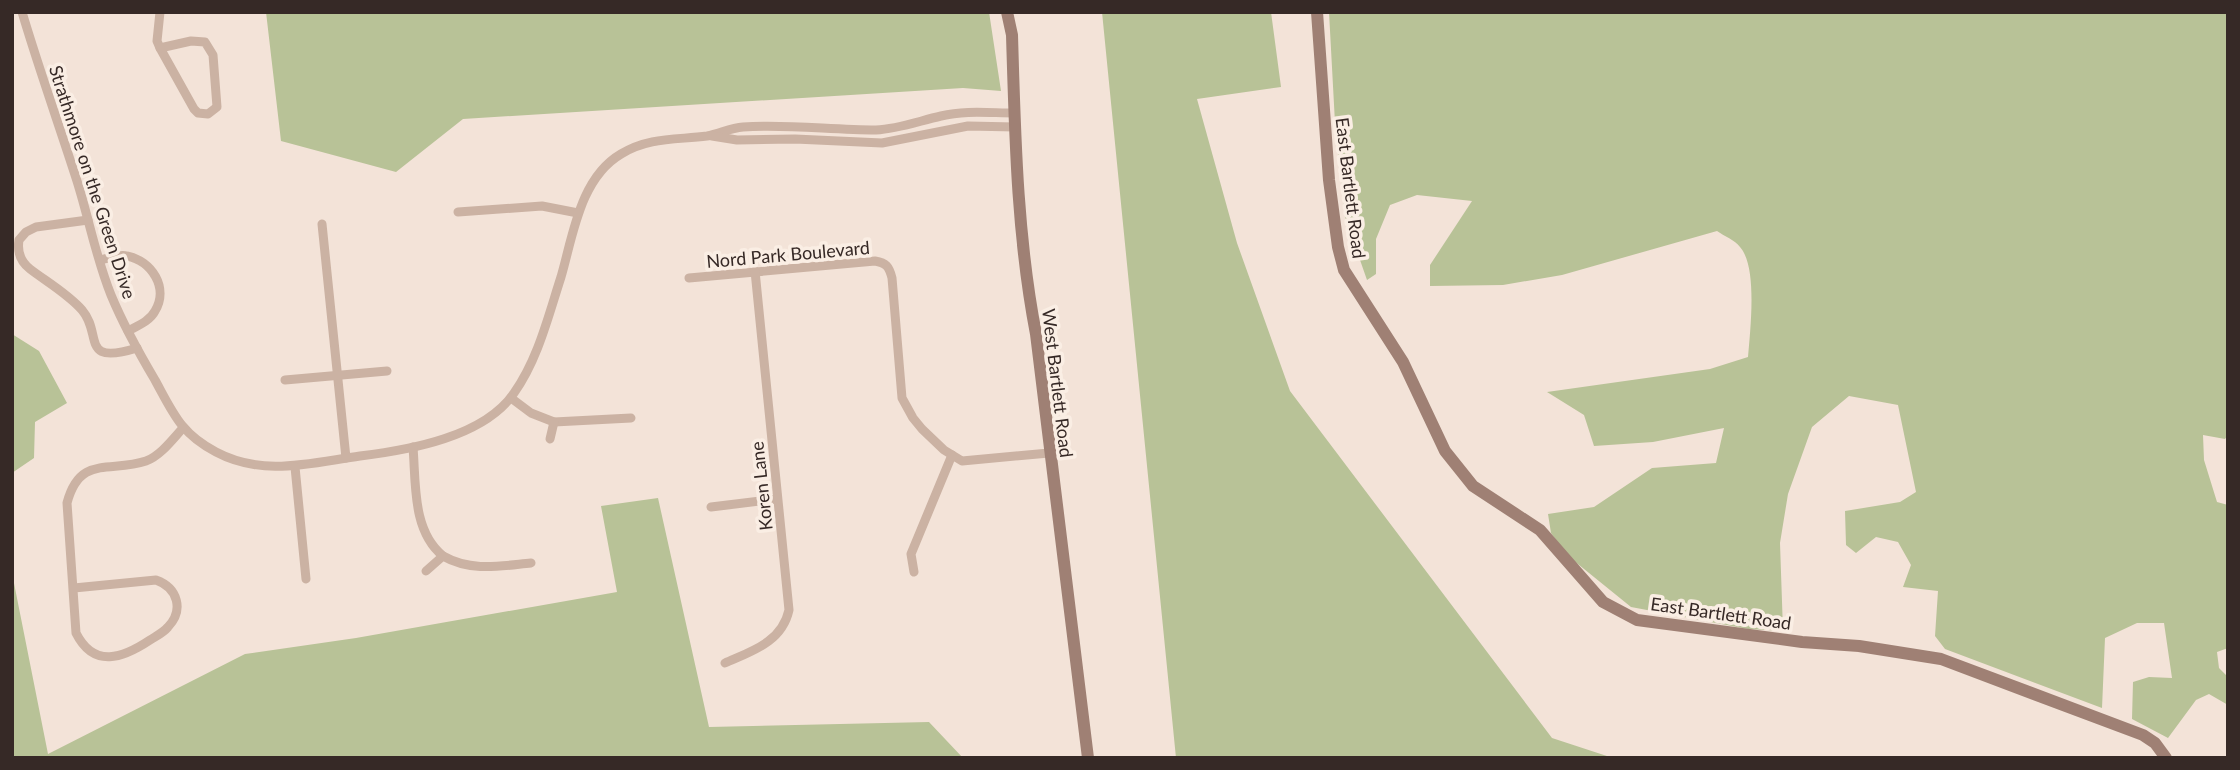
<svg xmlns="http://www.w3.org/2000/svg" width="2240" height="770" viewBox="0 0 2240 770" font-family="Lato,sans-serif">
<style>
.green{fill:#b8c297}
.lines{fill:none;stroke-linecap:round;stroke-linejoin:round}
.street{stroke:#cbb2a3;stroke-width:9}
.secondary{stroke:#9f8074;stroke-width:12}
.labels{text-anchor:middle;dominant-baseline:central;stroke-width:7;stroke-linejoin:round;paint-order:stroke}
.street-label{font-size:18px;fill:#362926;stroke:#faeee4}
</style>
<rect width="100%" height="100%" fill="#f3e3d8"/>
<g class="green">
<path d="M 266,12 L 989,12 L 1001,91 L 963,88 L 463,119 L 396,172 L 281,141 Z"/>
<path d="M 1102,12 L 1271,12 L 1281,87 L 1197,99 L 1237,243 L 1290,391 L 1552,738 L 1613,758 L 1176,758 Z"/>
<path d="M 1329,12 L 2228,12 L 2228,435 L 2225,439 L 2203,435 L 2204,460 L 2217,502 L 2228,505 L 2228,648 L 2217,652 L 2219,668 L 2228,677 L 2228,705 L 2209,694 L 2196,700 L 2168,738 L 2132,719 L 2133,682 L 2149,677 L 2172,678 L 2164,623 L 2137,623 L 2105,638 L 2102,708 L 1945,649 L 1935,636 L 1938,591 L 1903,587 L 1911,565 L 1898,542 L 1876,537 L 1856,553 L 1846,545 L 1845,511 L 1900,502 L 1916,492 L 1898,405 L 1849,396 L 1812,427 L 1788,494 L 1780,543 L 1783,631 L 1748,629 L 1631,607 L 1568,556 L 1551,533 L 1548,514 L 1594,507 L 1652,468 L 1716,463 L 1724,428 L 1653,442 L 1594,446 L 1584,415 L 1547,392 L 1710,369 L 1748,357 C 1750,331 1758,267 1740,247 C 1735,240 1724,236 1717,231 L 1562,275 L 1503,285 L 1430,286 L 1430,265 L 1472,201 L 1417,195 L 1390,205 L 1376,239 L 1376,274 L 1367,280 L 1345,217 L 1335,123 Z"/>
<path d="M 12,334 L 39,351 L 67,403 L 35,422 L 34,458 L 12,473 Z"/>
<path d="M 658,498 L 709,727 L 929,722 L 963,758 L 12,758 L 12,573 L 48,754 L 245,654 L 356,638 L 617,592 L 601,506 Z"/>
</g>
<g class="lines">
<g class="street">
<path d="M 22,12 C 39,69 59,125 77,181 C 89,219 96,258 111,295 C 123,324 139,353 155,380 C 173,413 181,434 216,452 C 263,477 310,463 360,456 C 409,450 484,437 514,393 C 538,359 548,317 561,277 C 573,236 580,178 621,154 C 649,137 676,140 707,136 C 719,134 730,128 743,127 C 787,124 831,130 876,130 C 898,129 919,121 941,116 C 965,110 990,113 1015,113"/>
<path d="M 191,41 L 205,42 L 213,55 L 217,107 L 208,114 L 198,113 L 194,109 L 160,48 Z"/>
<path d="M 160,48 L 157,41 L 160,12"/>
<path d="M 712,136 L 737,140 L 795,139 L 882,143 L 968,126 L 1015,127"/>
<path d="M 458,212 L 542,206 L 578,213"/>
<path d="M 88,220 L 36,227 L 26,232 L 19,240 C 17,252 21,262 30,269 C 47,282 68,294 82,310 C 103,334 79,366 137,348"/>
<path d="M 322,224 L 346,458"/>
<path d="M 100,260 C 109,258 119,254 127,256 C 152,261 169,288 155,311 C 150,321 137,326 128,331"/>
<path d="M 689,278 L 875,261 C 886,263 889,266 892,278 L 902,398 L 913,418 L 922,429 L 944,450 L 962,461 L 1049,453"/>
<path d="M 285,380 L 387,371"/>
<path d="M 511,398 L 531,413 L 554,422 L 631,418"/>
<path d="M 550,439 L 554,422"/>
<path d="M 413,447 C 416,483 412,531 443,556"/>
<path d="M 295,467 L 306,579"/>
<path d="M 711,507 L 777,499"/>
<path d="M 426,571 L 443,556 C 471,572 500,566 531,563"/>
<path d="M 914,572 L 911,554 L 952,455"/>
<path d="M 74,588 L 156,580 C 178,588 184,610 168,627 C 163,633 156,636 150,640 C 123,658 94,669 76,633 L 67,503 C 80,454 111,473 146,461 C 160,456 172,440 182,429"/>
<path d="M 725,663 C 752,651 782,642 789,610 L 755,271"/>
</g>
<g class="secondary">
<path d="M 1007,12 L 1012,35 C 1015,135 1017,236 1036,334 L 1088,758"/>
<path d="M 1317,12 L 1329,180 L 1338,247 L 1344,270 L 1403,362 L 1445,451 L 1473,486 L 1540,530 L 1603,602 L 1637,620 L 1802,642 L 1859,646 L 1941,659 L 2143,735 L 2155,743 L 2166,758"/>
</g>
</g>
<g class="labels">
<g class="street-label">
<text transform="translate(93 182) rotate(72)">Strathmore on the Green Drive</text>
<text transform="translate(1351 188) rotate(83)">East Bartlett Road</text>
<text transform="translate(788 254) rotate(-5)">Nord Park Boulevard</text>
<text transform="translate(1058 383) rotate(83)">West Bartlett Road</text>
<text transform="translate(761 486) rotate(-96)">Koren Lane</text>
<text transform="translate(1721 613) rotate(8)">East Bartlett Road</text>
</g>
</g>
<rect width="2240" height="770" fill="none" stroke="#362926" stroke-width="28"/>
</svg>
